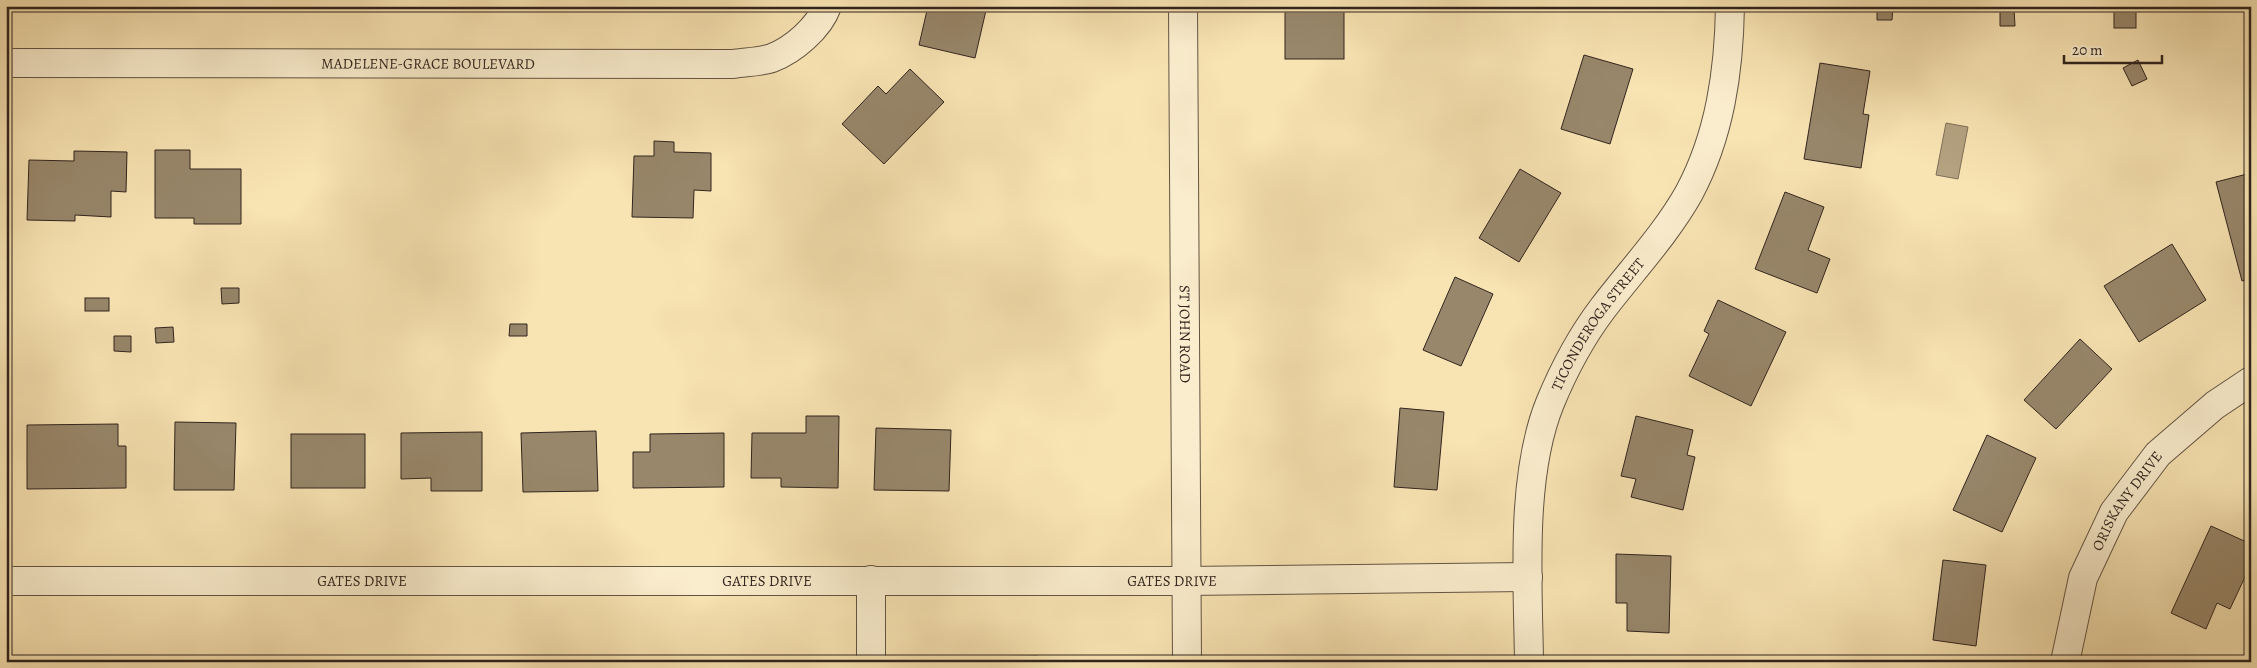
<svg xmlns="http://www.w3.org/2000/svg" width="2257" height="668" viewBox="0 0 2257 668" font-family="Alegreya,serif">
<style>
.water{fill:#b4a280;stroke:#7f7059}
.building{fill:#98876b;stroke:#30241e}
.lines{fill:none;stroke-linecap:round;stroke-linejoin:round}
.minor-casing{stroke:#625443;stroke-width:30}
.minor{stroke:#faedcd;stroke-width:28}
.labels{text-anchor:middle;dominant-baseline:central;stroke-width:4;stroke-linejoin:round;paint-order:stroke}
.street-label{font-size:15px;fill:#30241e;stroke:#faedcd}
</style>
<rect width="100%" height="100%" fill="#f8e3b2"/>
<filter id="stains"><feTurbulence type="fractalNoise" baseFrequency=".004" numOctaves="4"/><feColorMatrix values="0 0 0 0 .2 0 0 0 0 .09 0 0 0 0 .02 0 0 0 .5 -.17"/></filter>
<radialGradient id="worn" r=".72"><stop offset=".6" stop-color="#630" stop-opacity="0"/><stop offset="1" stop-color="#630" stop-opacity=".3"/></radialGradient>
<path class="water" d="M 1946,123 L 1968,127 L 1958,179 L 1936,175 Z"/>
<g class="building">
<path d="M 928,6 L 987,6 L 975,58 L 919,45 Z"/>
<rect x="1285" y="6" width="59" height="53"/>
<path d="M 1877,6 L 1893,6 L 1892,20 L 1877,20 Z"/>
<path d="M 2014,9 L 2015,26 L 2000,26 L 2000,10 Z"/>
<rect x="2114" y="10" width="22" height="18"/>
<path d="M 1584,55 L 1633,69 L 1610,144 L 1561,129 Z"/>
<path d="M 2138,60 L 2147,79 L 2132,86 L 2123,68 Z"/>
<path d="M 1820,63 L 1870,71 L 1863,114 L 1869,115 L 1861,168 L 1804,159 Z"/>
<path d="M 910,69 L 944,102 L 884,164 L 842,124 L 878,86 L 886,94 Z"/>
<path d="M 654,141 L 674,142 L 674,152 L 711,153 L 711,191 L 694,190 L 693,218 L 632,217 L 634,156 L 654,156 Z"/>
<path d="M 155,150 L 190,150 L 190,169 L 241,169 L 241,224 L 194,224 L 194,218 L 155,218 Z"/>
<path d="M 74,151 L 127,152 L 126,192 L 111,191 L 111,217 L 75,215 L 75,221 L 27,220 L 29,160 L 74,161 Z"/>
<path d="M 1520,169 L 1561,193 L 1519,262 L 1479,238 Z"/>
<path d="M 2251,173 L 2251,278 L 2242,281 L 2216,182 Z"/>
<path d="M 1785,192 L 1824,207 L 1808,250 L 1830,259 L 1817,293 L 1755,269 Z"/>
<path d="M 2172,244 L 2206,300 L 2139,342 L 2104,286 Z"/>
<path d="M 1455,277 L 1493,294 L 1461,366 L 1423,350 Z"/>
<path d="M 221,288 L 239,288 L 239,303 L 222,304 Z"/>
<rect x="85" y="298" width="24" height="13"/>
<path d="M 1718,300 L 1786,332 L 1751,406 L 1689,376 L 1709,334 L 1704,331 Z"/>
<path d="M 510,324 L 527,324 L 527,336 L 509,336 Z"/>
<path d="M 173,327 L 174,342 L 156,343 L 155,328 Z"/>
<path d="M 114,336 L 131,336 L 131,352 L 114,351 Z"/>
<path d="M 2080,339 L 2112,369 L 2056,429 L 2024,400 Z"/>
<path d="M 1400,408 L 1444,412 L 1437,490 L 1394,487 Z"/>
<path d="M 806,416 L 839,416 L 838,488 L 781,487 L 781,478 L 751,478 L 752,433 L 806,433 Z"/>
<path d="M 1636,416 L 1693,430 L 1687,455 L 1695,457 L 1683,510 L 1631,497 L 1636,479 L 1621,476 Z"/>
<path d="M 175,422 L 236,423 L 234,490 L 174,490 Z"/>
<path d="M 118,424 L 118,446 L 126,446 L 126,488 L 27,489 L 27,425 Z"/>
<path d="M 876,428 L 951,430 L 949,491 L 874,490 Z"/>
<path d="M 596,431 L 598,491 L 523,492 L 521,433 Z"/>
<path d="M 482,432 L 482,491 L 431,491 L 431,478 L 401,479 L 401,433 Z"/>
<path d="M 724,433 L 724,487 L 633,488 L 633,452 L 650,452 L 650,434 Z"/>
<rect x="291" y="434" width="74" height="54"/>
<path d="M 1987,435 L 2036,458 L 2002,532 L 1953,510 Z"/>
<path d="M 2211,526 L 2251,544 L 2251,564 L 2230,609 L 2217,603 L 2206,629 L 2171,613 Z"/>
<path d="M 1616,554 L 1671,556 L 1669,633 L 1627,631 L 1627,603 L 1616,603 Z"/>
<path d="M 1943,560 L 1986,565 L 1976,646 L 1933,640 Z"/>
<path d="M 1038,656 L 1038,662 L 973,662 L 973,657 Z"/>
</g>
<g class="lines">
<g class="minor-casing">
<g id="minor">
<path id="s1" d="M 1183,6 L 1187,662"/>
<path id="s2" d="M 6,63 L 733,64 C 745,62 760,62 772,58 C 793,50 819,28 827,6"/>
<path id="s3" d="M 6,581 L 1186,581 L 1528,577"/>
<path d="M 871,662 L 871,580"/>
<path id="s4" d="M 1529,662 C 1528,582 1520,477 1550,403 C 1564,369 1581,337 1603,308 C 1632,270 1666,234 1689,193 C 1720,135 1729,71 1730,6"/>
<path id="s5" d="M 2065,662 L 2083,578 L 2114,512 L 2158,454 L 2215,405 L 2251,381"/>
</g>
</g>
<use href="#minor" class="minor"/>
</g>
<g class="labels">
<g class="street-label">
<text stroke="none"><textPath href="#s2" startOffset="422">MADELENE-GRACE BOULEVARD</textPath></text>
<text stroke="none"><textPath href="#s4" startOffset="354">TICONDEROGA STREET</textPath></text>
<text stroke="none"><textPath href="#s1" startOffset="328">ST JOHN ROAD</textPath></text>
<text stroke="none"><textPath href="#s5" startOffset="175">ORISKANY DRIVE</textPath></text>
<text stroke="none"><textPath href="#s3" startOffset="761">GATES DRIVE</textPath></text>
<text stroke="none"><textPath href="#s3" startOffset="356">GATES DRIVE</textPath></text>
<text stroke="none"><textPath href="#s3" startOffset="1166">GATES DRIVE</textPath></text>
</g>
</g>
<rect width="2257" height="668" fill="none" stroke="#f8e3b2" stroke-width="25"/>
<rect x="8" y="8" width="2242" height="653" fill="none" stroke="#30241e" stroke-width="2.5"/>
<rect x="12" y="12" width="2232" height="643" fill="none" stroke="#30241e"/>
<path d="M2064 55v8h98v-8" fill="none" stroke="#30241e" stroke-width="2.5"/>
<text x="2072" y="55" font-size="15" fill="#30241e" stroke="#faedcd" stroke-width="4" paint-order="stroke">20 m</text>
<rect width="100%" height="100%" filter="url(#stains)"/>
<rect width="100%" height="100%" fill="url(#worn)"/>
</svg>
